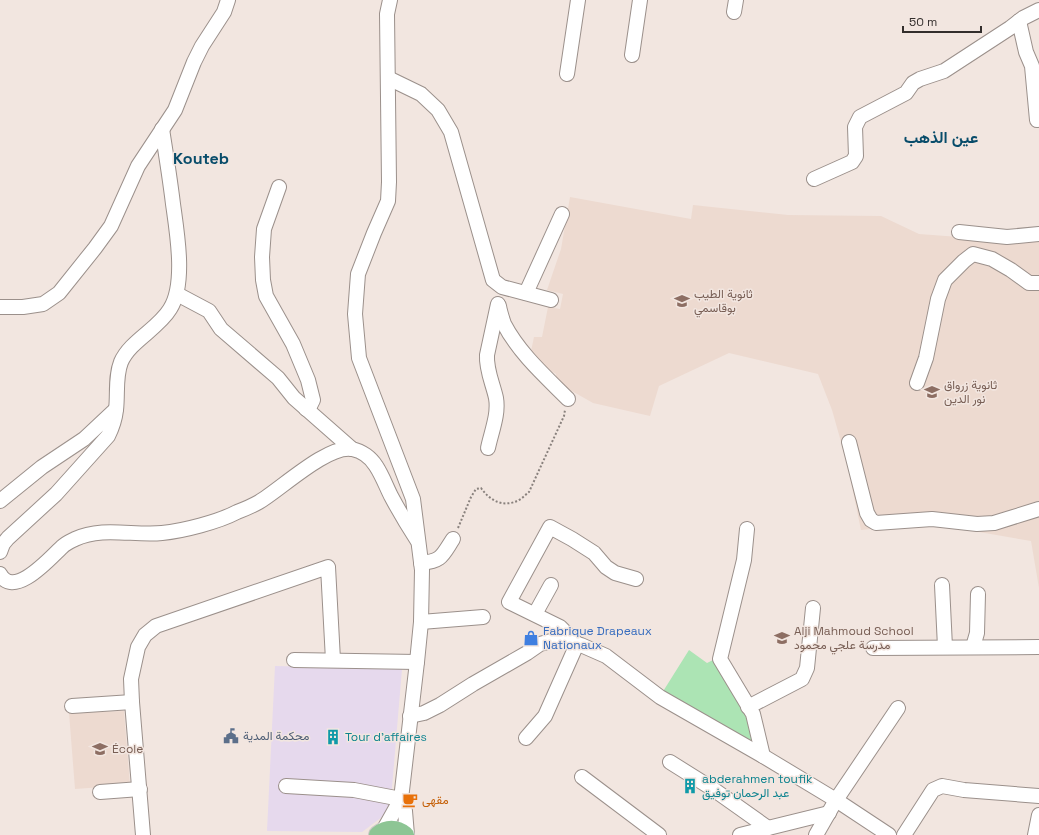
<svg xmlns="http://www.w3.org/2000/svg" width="1039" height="835" viewBox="0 0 1039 835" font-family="'Space Grotesk',Vazirmatn,sans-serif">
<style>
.commercial{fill:#e6d9ed}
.built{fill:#eddad0}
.green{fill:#ace4b4}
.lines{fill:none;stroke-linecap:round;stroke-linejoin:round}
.minor-casing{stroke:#9b908b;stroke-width:16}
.major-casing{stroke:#cac9c8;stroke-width:20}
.path{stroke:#89817d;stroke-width:2;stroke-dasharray:2 2;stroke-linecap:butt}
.minor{stroke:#fff;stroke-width:14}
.major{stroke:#8dc594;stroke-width:18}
.labels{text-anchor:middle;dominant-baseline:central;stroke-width:3;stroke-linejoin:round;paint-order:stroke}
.education-label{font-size:12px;fill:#785e54;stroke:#f2e6e0;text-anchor:start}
.shop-label{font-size:12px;fill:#366cbe;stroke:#f2e6e0;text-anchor:start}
.service-label{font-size:12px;fill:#4e5e75;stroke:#f2e6e0;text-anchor:start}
.culture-label{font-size:12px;fill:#0d838f;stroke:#f2e6e0;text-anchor:start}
.food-label{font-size:12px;fill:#c56008;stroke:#f2e6e0;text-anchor:start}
.district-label{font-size:16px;font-weight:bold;fill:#084c6a;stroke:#f2e6e0}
</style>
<rect width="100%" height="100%" fill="#f2e6e0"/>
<path class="commercial" d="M 275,666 L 402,669 L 390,811 L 362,832 L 267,831 Z"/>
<g class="built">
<path d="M 570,197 L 691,219 L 693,205 L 788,215 L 881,216 L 919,234 L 1013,241 L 1039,236 L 1039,588 L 1031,541 L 927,523 L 861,530 L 847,463 L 832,410 L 818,374 L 729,353 L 659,386 L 650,416 L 593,403 L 556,382 L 556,374 L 536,362 L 530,356 L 534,337 L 542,337 L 548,307 L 560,309 L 563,294 L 547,290 L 561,249 Z"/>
<path d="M 124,711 L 130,785 L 75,789 L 69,713 Z"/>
</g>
<path class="green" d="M 689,650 L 707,663 L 713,660 L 748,716 L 755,741 L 753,745 L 662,693 Z"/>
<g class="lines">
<g class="minor-casing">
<g id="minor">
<path d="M 390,0 L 387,14 L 389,182 L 388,201 L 374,233 L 358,274 L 355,314 L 359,358 L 413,499 L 422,570 L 421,622 L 417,662 L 401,799 L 405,811 L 407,835"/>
<path d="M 734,12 L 736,0"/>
<path d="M 1019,21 L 1026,52 L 1032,66 L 1037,120"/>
<path d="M 632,55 L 640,0"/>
<path d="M 567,74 L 578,0"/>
<path d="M 388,78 L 421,94 L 438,110 L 451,132 L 493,280 L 502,287 L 551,300"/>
<path d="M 814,179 L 852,162 L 856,156 L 855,127 L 860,117 L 906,93 L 913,83 L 920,79 L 944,71 L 1010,28 L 1023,18 L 1039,10"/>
<path d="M 279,187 L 264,229 L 262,257 L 263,280 L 266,296 L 293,344 L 308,380 L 313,400 L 310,406 L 306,409"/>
<path d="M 959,232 L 1007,237 L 1039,234"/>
<path d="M 526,293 L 562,214"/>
<path d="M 177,294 L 209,311 L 221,329 L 278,378 L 294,398 L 352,449"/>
<path d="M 499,306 C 500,312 502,318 504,324 C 519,353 545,376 568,399"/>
<path d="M 0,307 L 23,307 L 43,304 L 59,293 L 95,248 L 111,226 L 138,166 L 175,110 L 194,62 L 202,46 L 224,12 L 228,0"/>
<path d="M 917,383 L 926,358 L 938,299 L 945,280 L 964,261 L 973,254 L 992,259 L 1011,270 L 1029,283 L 1039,283"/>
<path d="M 849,442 L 867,513 L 871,520 L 876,523 L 932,519 L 977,524 L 994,523 L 1039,509"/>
<path d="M 488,448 C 491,433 499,414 496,398 C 493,384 486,370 487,355 L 498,304"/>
<path d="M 0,501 L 42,467 L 84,439 L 116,409"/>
<path d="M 747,529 L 744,560 L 720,659 L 753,714 L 763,756"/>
<path d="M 0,552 L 3,544 L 8,538 L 56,494 L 108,436 C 112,428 115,419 116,410 C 118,394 115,377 121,362 C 130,341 158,329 170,309 C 186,284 177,233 173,204 C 170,179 166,154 162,129"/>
<path d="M 421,563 C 442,561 442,556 453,539"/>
<path d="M 0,574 C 14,600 51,557 62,547 C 66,543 71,541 75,539 C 102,526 134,536 162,533 C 183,531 218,522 237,512 C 245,509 252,506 259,502 C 281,489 327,445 352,449 C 362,451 371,458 376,466 C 382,475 386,486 391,496 C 399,511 408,526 417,540"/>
<path d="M 942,585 L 945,647"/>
<path d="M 535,614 L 551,585"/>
<path d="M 421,622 L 483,617"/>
<path d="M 973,647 L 977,633 L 978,594"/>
<path d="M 873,648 L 1039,647"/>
<path d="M 294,660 L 417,662"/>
<path d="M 72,706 L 132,702"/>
<path d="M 748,707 L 802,679 L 807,668 L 813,608"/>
<path d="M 410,716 L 424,713 L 440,705 L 473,684 L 527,653 L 540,644 L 551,641 L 566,641 L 581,645 L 606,656 L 660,697 L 763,756 L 836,800 L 889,835"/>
<path d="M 526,738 L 545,716 L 577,644 L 560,627 L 509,602 L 550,527 L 572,539 L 594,553 L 606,567 L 615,573 L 636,579"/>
<path d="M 670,762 L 713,789 L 768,828"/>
<path d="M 582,777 L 659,835"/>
<path d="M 286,786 L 354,790 L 401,799"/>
<path d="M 100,792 L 140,789"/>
<path d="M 383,831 L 401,799"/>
<path d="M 143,835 L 132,702 L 131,679 L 138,647 L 145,635 L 156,626 L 328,567 L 333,660"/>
<path d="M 740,835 L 829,813"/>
<path d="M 816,835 L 836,800 L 898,708"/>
<path d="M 904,835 L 933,790 L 942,786 L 964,790 L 1039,796"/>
<path d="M 1035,835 L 1039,815"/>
</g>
</g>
<g class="major-casing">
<path id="major" d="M 378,835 C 387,828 396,828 405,835"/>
</g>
<path class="path" d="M 458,528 L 471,497 L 476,489 L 481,488 C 490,501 504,508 519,500 C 523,498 526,494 529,492 L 564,416 L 565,410"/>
<use href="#minor" class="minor"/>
<use href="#major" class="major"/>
</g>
<defs>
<g id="school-bare" transform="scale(1.2)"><path d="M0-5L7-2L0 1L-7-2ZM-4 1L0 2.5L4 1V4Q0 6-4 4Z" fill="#8d6e63" stroke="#f2e6e0" stroke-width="2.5" paint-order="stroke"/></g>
<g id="shop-bare" transform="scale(1.2)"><path d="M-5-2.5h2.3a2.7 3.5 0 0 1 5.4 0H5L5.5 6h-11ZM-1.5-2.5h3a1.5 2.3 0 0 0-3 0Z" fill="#3f7fe0" stroke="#f2e6e0" stroke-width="2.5" paint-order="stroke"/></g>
<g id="civic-bare" transform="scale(1.2)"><path d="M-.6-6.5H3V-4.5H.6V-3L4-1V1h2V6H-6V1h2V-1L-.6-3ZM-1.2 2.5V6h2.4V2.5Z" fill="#5c6f8a" stroke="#f2e6e0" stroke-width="2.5" paint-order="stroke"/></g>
<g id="building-bare" transform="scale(1.2)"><path d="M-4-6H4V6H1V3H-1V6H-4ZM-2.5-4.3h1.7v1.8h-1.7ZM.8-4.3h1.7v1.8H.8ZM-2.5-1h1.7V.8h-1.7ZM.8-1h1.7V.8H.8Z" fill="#0f9aa8" stroke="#f2e6e0" stroke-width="2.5" paint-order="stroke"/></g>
<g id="cafe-bare" transform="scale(1.2)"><path d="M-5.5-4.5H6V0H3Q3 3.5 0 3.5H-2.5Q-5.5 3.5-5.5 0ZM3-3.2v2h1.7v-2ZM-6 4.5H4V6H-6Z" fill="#e8710a" stroke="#f2e6e0" stroke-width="2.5" paint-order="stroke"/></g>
</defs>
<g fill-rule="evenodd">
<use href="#school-bare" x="682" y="301"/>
<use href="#school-bare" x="932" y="392"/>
<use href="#shop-bare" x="531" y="638"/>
<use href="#school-bare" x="782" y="638"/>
<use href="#civic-bare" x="231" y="736"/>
<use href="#building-bare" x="333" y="737"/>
<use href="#school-bare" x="100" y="749"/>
<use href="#building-bare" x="690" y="786"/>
<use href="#cafe-bare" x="410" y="800"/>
</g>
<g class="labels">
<g class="education-label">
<text x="694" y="294">ثانوية الطيب<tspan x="694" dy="14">بوقاسمي</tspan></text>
<text x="944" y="385">ثانوية زرواق<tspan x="944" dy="14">نور الدين</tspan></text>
<text x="794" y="631">Alji Mahmoud School<tspan x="794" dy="14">مدرسة علجي محمود</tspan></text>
<text x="112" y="749">École</text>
</g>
<g class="shop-label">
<text x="543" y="631">Fabrique Drapeaux<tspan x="543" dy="14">Nationaux</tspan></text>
</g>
<g class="service-label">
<text x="243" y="736">محكمة المدية</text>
</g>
<g class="culture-label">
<text x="345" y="737">Tour d'affaires</text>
<text x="702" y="779">abderahmen toufik<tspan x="702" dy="14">عبد الرحمان توفيق</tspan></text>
</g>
<g class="food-label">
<text x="422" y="800">مقهى</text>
</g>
<g class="district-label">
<text x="941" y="137">عين الذهب</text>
<text x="201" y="158">Kouteb</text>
</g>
</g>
<path d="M903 26v6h78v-6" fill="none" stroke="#332e2c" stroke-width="2"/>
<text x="909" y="26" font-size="12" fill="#332e2c" stroke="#f2e6e0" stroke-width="3" paint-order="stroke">50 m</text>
</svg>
